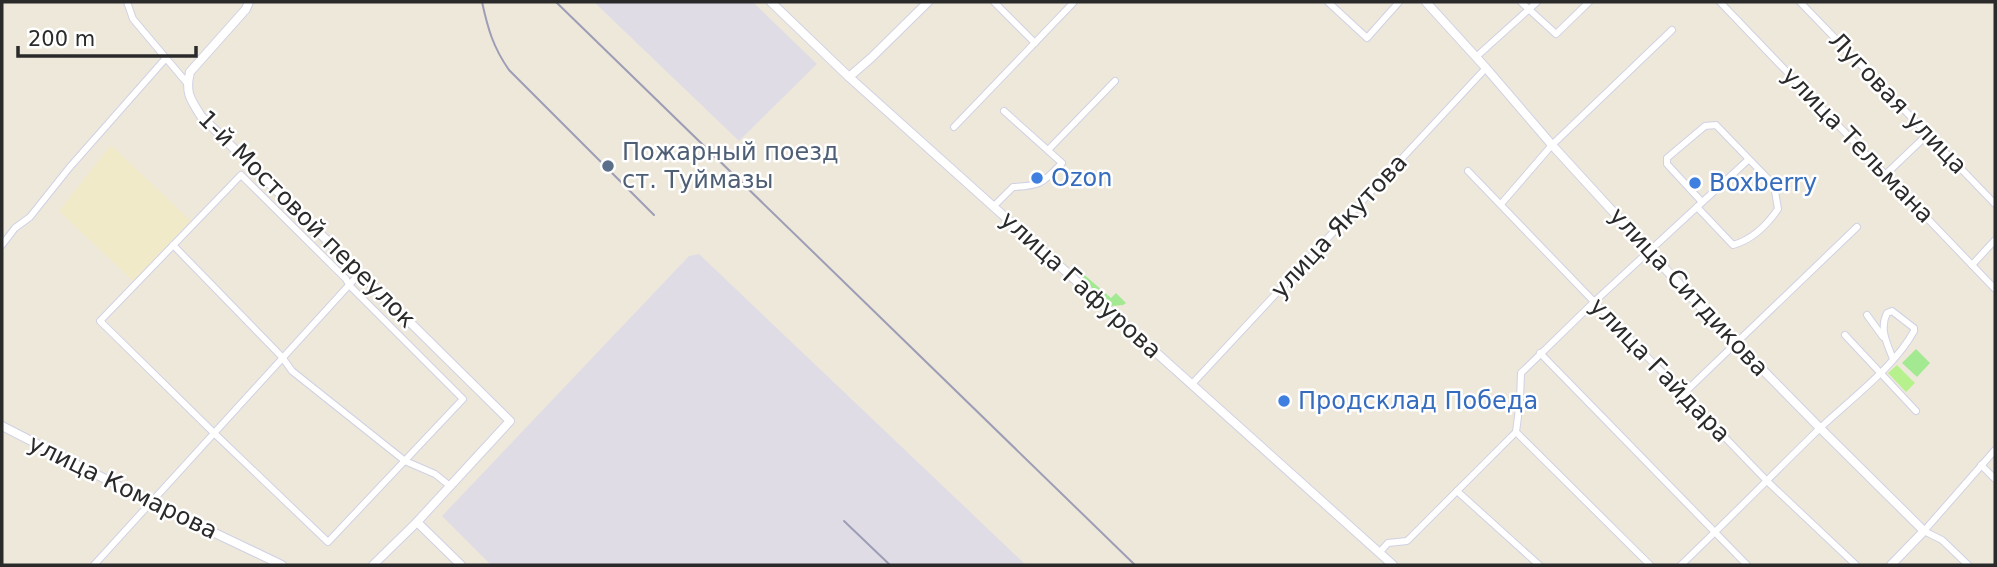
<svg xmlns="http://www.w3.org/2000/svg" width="1997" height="567" viewBox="0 0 1997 567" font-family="'DejaVu Sans',sans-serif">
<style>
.industrial{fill:#e0dce5}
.education{fill:#f1eac9}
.green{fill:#a2e992}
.pitch{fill:#b7f18d}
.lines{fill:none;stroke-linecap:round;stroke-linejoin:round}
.street-casing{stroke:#d0d1e4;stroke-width:8}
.secondary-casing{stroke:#d0d1e4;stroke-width:10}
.street{stroke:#fff;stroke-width:6}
.secondary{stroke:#fff;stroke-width:8}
.rail{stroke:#9d9db6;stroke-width:2}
.service-dot{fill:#5c6f8a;stroke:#fff;stroke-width:2.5}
.shop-dot{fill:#3f7fe0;stroke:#fff;stroke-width:2.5}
.labels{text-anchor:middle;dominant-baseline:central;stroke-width:5;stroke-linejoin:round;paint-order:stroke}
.street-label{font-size:24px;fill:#2a2a2a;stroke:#fff}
.service-label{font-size:24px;fill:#4e5e75;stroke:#fff;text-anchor:start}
.shop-label{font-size:24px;fill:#366cbe;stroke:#fff;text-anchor:start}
</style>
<rect width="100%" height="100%" fill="#eee8db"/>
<g class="industrial">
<path d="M 594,2 L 753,2 L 817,64 L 739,141 Z"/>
<path d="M 699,254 L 1026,565 L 491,565 L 442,516 L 689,256 Z"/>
</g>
<path class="education" d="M 111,145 L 192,222 L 134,282 L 59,211 Z"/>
<g class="green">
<path d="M 1081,272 L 1111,298 L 1116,293 L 1126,303 L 1123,305 L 1112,306 L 1081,278 Z"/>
<path d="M 1916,349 L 1930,363 L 1917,377 L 1902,363 Z"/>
</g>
<path class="pitch" d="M 1897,365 L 1915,383 L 1906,392 L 1888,373 Z"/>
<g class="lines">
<g class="street-casing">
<g id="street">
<path d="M 127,2 L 133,19 L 187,83"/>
<path d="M 994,2 L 1035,43"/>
<path d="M 1328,2 L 1367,38 L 1399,2"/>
<path d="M 1521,2 L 1556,34 L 1589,2"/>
<path d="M 1720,2 L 1995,289"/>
<path d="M 1800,2 L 1995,204"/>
<path d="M 1476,57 L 1537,2"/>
<path d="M 954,127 L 1074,2"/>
<path d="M 1048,150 L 1115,81"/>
<path d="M 1468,171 L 1767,481 L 1856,565"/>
<path d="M 1886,174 L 1928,134"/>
<path d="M 241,175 L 346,279 L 349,285 L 463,399 L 328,542 L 215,434 L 100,321 Z"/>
<path d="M 1501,204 L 1552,145 L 1672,30"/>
<path d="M 994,206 L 1013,187 C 1041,186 1043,183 1062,163 L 1004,111"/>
<path d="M 1697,207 L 1733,245 C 1751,240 1767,225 1778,209 L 1774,185 L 1716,125 L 1705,126 L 1667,158 L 1667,164 L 1702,202"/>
<path d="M 2,245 L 15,228 L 30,217 L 69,168 L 166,58"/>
<path d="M 173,245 L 282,357 L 292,371 L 405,461 L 435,474 L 450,486"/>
<path d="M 1972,265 L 1995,240"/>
<path d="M 1867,315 L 1883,337"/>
<path d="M 1845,335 L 1916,411"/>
<path d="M 1540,353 L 1747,565"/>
<path d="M 1192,384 L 1486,68"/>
<path d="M 1683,394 L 1857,227"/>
<path d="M 1516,432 L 1650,565"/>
<path d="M 1981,465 L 1995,479"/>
<path d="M 1457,491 L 1539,565"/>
<path d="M 1379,553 L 1388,543 L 1407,541 L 1516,432 L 1520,401 L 1521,373 L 1594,302 L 1748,160"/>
<path d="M 94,565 L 360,273"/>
<path d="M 1681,565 C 1727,521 1772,475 1818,430 C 1848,401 1894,368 1914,331 L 1914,328 L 1892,311 L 1887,313 C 1879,329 1887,343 1893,359"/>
<path d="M 1968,565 L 1942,540 L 1924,531 L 1995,450"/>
</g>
</g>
<g class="secondary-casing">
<g id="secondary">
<path d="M 249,2 L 246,9 L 190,72 C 185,92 190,99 201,116 L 510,421 L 417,522 L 373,565"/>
<path d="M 771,2 L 849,77 L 1393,565"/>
<path d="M 1426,2 L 1486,68 L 1552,145 L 1691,297 L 1820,428 L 1924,531 L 1891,565"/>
<path d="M 849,77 L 871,58 L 928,2"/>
<path d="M 2,426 L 152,503 L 282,565"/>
<path d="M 417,522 L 461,565"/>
</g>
</g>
<use href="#street" class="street"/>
<use href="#secondary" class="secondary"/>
<g class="rail">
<path d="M 482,2 C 488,29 493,47 509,70 L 654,215"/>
<path d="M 556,2 L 1135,565"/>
<path d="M 844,521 L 890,565"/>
</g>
</g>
<circle class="service-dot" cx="608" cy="166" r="7"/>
<g class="shop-dot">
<circle cx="1037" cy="178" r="7"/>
<circle cx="1695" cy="183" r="7"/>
<circle cx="1284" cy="401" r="7"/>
</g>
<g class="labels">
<g class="street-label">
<text transform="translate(1898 103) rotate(46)">Луговая улица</text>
<text transform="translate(1858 145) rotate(46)">улица Тельмана</text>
<text transform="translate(307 219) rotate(45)">1-й Мостовой переулок</text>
<text transform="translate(1339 226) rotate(-47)">улица Якутова</text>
<text transform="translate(1081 285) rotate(42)">улица Гафурова</text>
<text transform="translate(1689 292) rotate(47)">улица Ситдикова</text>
<text transform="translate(1660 370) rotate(46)">улица Гайдара</text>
<text transform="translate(123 487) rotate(26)">улица Комарова</text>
</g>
<g class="service-label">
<text x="622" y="152">Пожарный поезд<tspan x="622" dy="28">ст. Туймазы</tspan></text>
</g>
<g class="shop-label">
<text x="1051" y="178">Ozon</text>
<text x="1709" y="183">Boxberry</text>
<text x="1298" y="401">Продсклад Победа</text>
</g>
</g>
<rect width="1997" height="567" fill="none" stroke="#2a2a2a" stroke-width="7"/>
<path d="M18 46v10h178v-10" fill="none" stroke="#2a2a2a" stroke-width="3.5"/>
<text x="28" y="46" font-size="21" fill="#2a2a2a" stroke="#ffffff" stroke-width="5" paint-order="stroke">200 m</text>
</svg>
